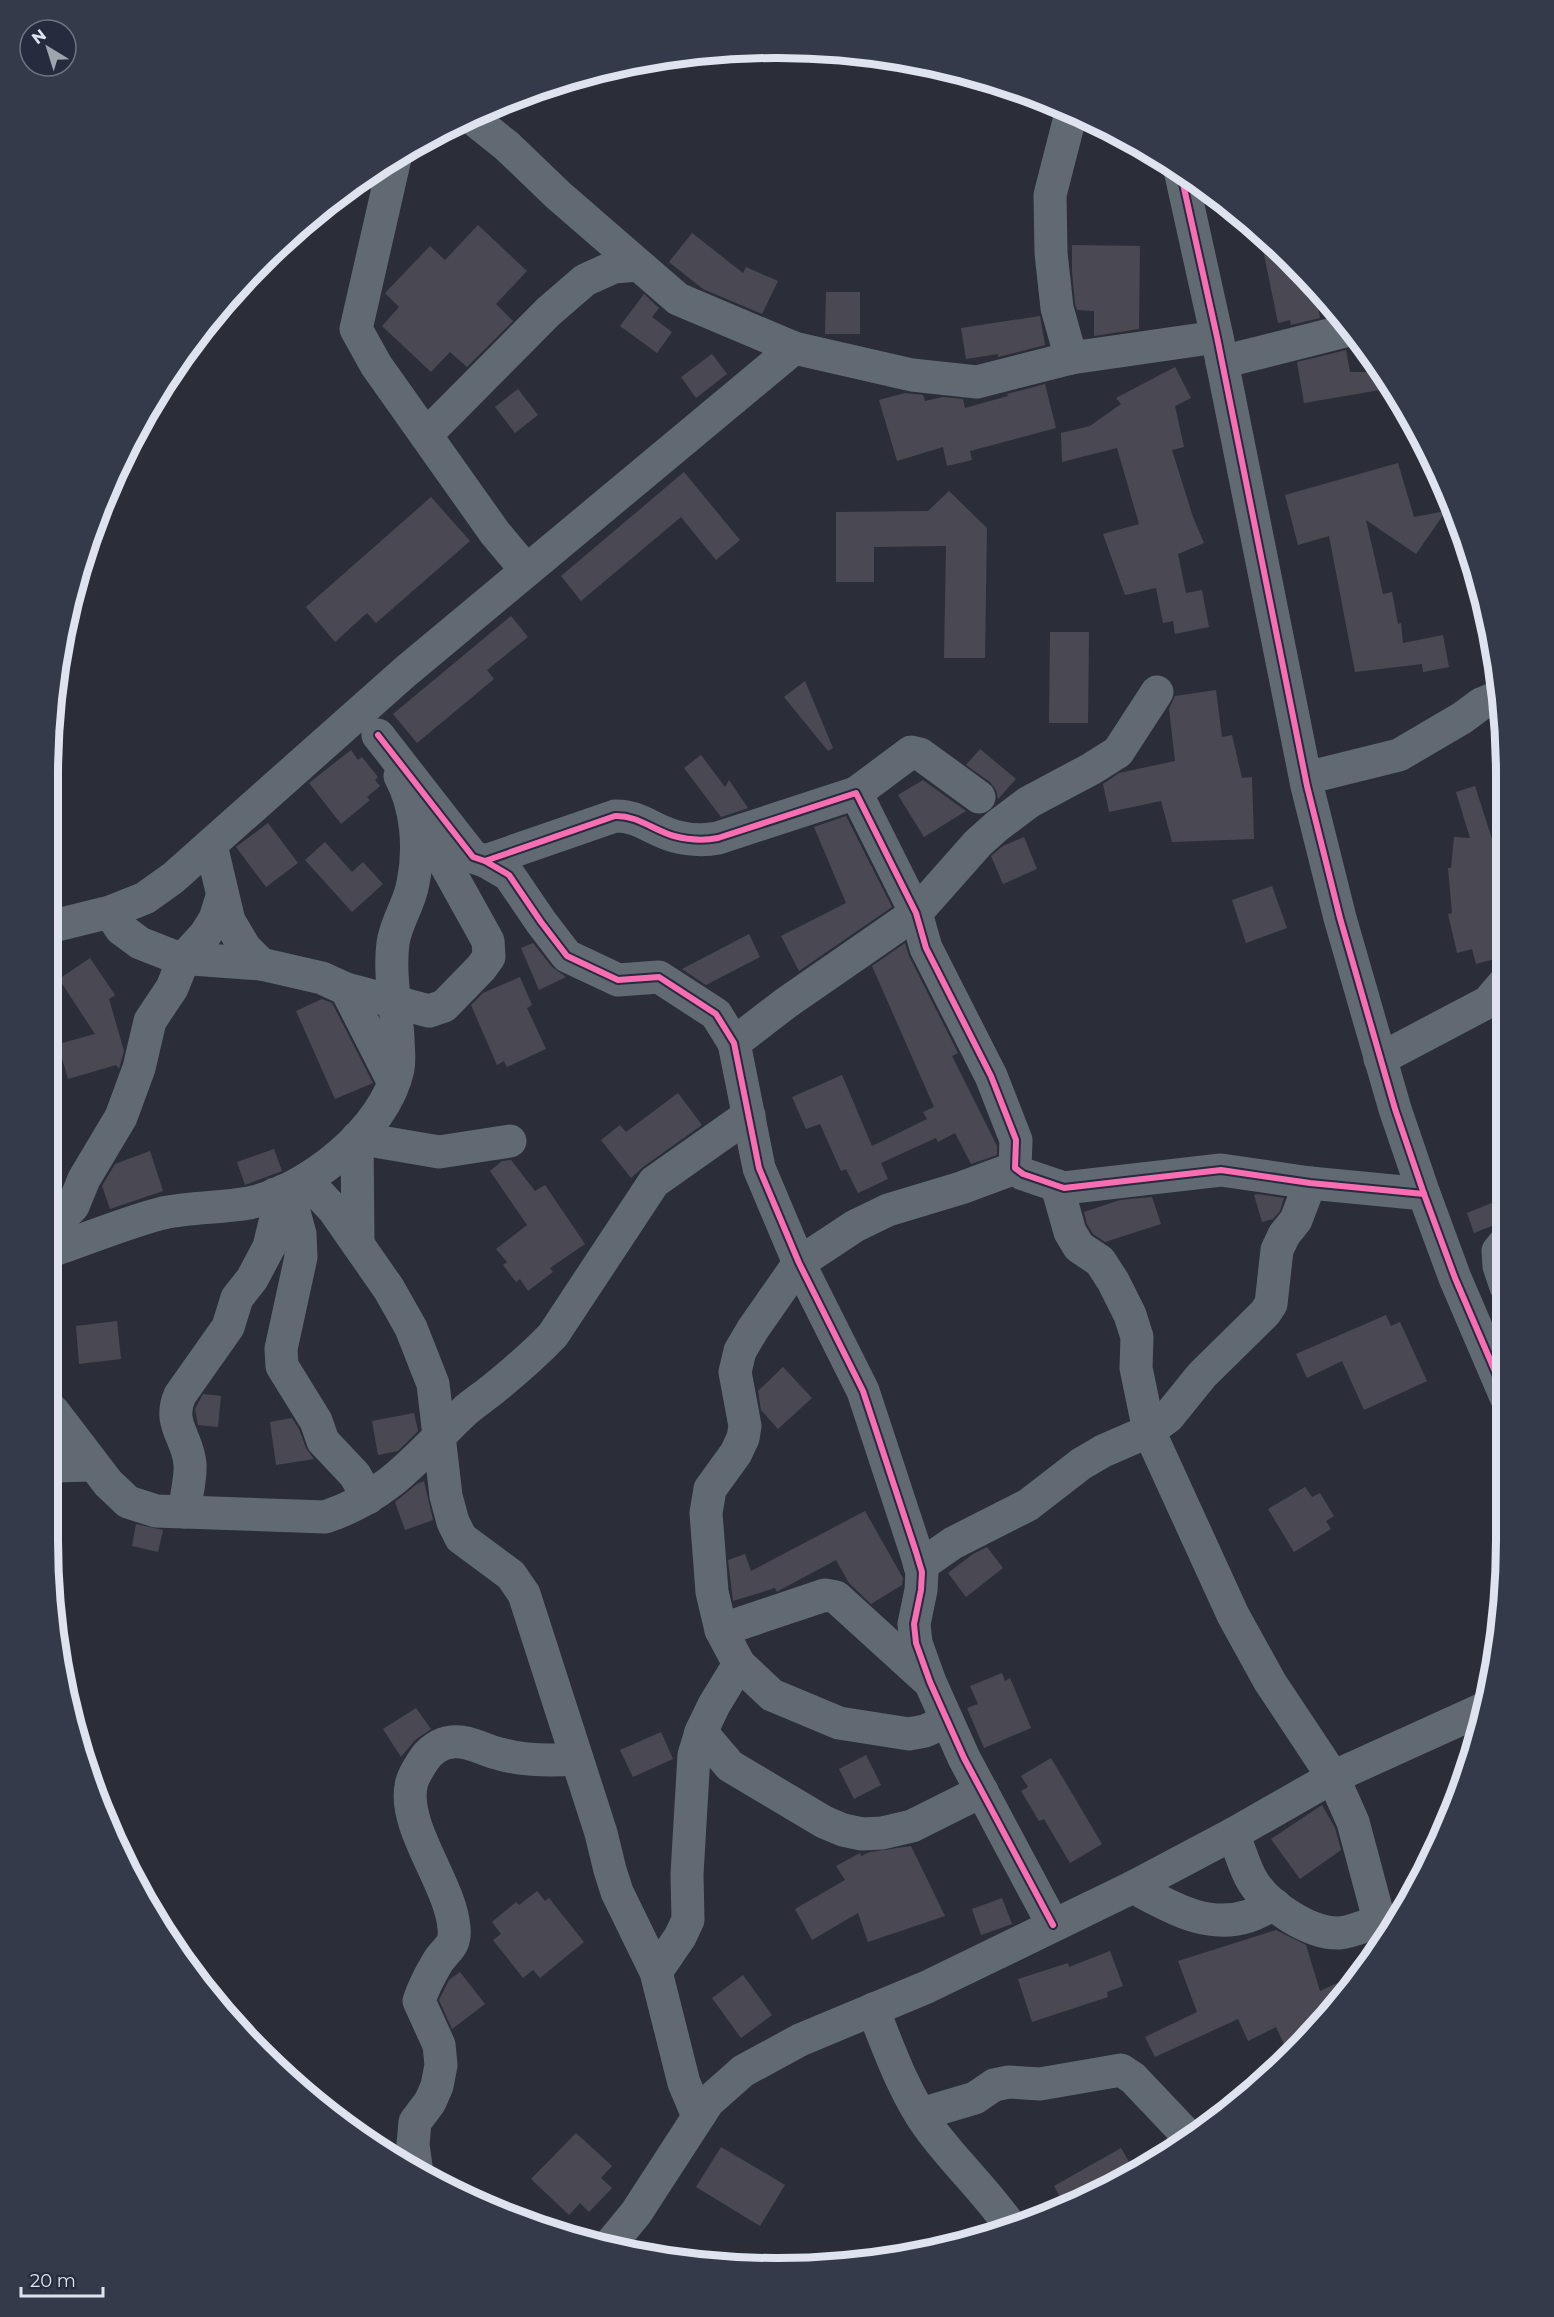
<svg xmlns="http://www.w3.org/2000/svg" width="1554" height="2317" viewBox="0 0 1554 2317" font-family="Montserrat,sans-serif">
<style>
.building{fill:#4a4953}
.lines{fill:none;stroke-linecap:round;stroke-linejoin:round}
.minor{stroke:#616a73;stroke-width:33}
.cycleway-casing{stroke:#262b3d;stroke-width:10}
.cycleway{stroke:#f96db3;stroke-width:6}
.rim{fill:none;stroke:#dfe3ef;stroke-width:8}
</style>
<rect width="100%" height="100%" fill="#2b2e38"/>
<g class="building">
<path d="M 478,225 L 527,271 L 496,304 L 513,321 L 467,367 L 450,352 L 431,372 L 382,326 L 399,307 L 385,293 L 430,246 L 445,260 Z"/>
<path d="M 692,233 L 743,273 L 746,267 L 778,281 L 762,314 L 703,289 L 669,262 Z"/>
<path d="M 1260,235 L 1292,261 L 1315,289 L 1320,318 L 1291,325 L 1290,320 L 1278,323 Z"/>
<path d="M 1072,245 L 1140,246 L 1139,329 L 1094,336 L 1094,311 L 1077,310 L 1075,304 L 1072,271 Z"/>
<path d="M 826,292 L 860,292 L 860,334 L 825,334 Z"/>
<path d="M 644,294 L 659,308 L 652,317 L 672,332 L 657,353 L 620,326 Z"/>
<path d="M 1040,316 L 1045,345 L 998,357 L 998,354 L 966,359 L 961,328 Z"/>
<path d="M 1346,350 L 1350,372 L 1383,372 L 1392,388 L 1304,403 L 1297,362 Z"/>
<path d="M 712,354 L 727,374 L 696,398 L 681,377 Z"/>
<path d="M 1175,367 L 1191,398 L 1175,406 L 1184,447 L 1172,450 L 1193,517 L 1204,543 L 1178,554 L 1186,593 L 1202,590 L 1209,627 L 1175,634 L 1173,621 L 1163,623 L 1156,588 L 1125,595 L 1103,534 L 1139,524 L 1117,448 L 1062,462 L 1061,433 L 1090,426 L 1121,404 L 1116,398 Z"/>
<path d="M 1045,384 L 1056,428 L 970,451 L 972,460 L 947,466 L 943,447 L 897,461 L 879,400 L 905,393 L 923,395 L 925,401 L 943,397 L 963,399 L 965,408 L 1008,396 L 1007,394 Z"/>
<path d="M 518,389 L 538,415 L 515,433 L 495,407 Z"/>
<path d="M 1398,463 L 1414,517 L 1446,511 L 1416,554 L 1366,520 L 1383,594 L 1392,592 L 1398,624 L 1401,623 L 1403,643 L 1443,635 L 1449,667 L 1423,672 L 1422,664 L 1355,672 L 1329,536 L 1298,545 L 1285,495 Z"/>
<path d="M 684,472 L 740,540 L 716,560 L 681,517 L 581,601 L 561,576 Z"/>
<path d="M 949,491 L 987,528 L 985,658 L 944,658 L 946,546 L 874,547 L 874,582 L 836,582 L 836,512 L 928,511 Z"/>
<path d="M 431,497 L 470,541 L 376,623 L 367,613 L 335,642 L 306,607 Z"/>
<path d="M 511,616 L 528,637 L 487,670 L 494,679 L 417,743 L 393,714 Z"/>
<path d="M 1050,632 L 1089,632 L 1088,723 L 1049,723 Z"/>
<path d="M 805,681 L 833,748 L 828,751 L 784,697 Z"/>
<path d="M 1216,690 L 1222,737 L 1232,735 L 1242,778 L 1252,777 L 1254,839 L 1172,842 L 1161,801 L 1109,812 L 1103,784 L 1119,773 L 1175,761 L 1169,709 L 1175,696 Z"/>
<path d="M 980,749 L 1016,779 L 998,799 L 996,790 L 990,782 L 966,765 Z"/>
<path d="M 351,750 L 358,760 L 362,757 L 378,777 L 375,780 L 380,786 L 367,797 L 370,800 L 341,824 L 309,783 Z"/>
<path d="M 701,755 L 725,787 L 729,780 L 748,808 L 721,817 L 684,768 Z"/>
<path d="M 923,780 L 966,811 L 924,837 L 898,795 Z"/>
<path d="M 1475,786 L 1492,839 L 1494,840 L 1493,887 L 1506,941 L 1506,956 L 1476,964 L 1472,949 L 1457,953 L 1448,914 L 1452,913 L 1448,868 L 1451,868 L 1454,837 L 1470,838 L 1456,792 Z"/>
<path d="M 846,816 L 892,907 L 799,971 L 781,936 L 846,903 L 814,827 Z"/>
<path d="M 268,823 L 298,863 L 266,887 L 236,847 Z"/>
<path d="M 1024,837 L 1037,869 L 1003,884 L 991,856 L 1003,846 Z"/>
<path d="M 325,842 L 352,872 L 363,862 L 383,884 L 352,912 L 305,860 Z"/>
<path d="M 1272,886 L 1287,928 L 1246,943 L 1232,900 Z"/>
<path d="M 749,934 L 760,957 L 706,985 L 682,969 Z"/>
<path d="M 533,943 L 552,967 L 566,977 L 539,990 L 521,948 Z"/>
<path d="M 905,943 L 909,956 L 958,1053 L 952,1056 L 997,1146 L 997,1155 L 971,1164 L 955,1133 L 938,1142 L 936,1138 L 881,1163 L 888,1179 L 858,1193 L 846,1169 L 841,1171 L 820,1124 L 806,1129 L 792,1097 L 842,1075 L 872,1146 L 927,1119 L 923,1112 L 934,1107 L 872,966 Z"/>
<path d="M 90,958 L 115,995 L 109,999 L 124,1051 L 119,1069 L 116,1065 L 68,1079 L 58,1044 L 95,1034 L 59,979 Z"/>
<path d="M 520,977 L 532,1005 L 527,1008 L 546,1049 L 507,1067 L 504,1061 L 497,1065 L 471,1005 L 483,993 Z"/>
<path d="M 322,999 L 332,1003 L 373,1083 L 335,1099 L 296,1011 Z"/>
<path d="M 678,1093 L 702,1125 L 643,1167 L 631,1178 L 601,1140 L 620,1125 L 626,1132 Z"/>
<path d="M 274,1149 L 282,1171 L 245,1185 L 237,1162 Z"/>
<path d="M 150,1151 L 163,1191 L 110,1209 L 102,1186 L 115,1164 Z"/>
<path d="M 511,1160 L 535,1191 L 545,1185 L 585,1244 L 550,1268 L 553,1272 L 528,1291 L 520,1279 L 516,1282 L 503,1265 L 507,1262 L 496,1249 L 527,1225 L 490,1171 L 502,1161 Z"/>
<path d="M 1257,1194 L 1284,1198 L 1280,1211 L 1273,1219 L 1262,1222 L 1254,1195 Z"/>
<path d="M 1152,1197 L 1161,1224 L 1105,1242 L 1093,1234 L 1087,1224 L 1084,1212 L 1120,1200 Z"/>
<path d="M 1494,1202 L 1502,1222 L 1474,1233 L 1467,1213 Z"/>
<path d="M 1386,1315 L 1391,1326 L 1400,1322 L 1427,1381 L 1364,1410 L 1342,1361 L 1307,1378 L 1296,1354 Z"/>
<path d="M 117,1321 L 121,1359 L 79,1364 L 76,1326 Z"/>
<path d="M 783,1367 L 812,1398 L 778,1429 L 761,1410 L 758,1391 Z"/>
<path d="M 203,1394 L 221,1396 L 218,1427 L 198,1425 L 195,1409 Z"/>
<path d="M 414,1413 L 418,1431 L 398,1451 L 378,1455 L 372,1421 Z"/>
<path d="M 292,1418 L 299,1429 L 306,1448 L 314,1459 L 276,1465 L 270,1422 Z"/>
<path d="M 424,1481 L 433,1520 L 405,1530 L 395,1502 L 417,1484 Z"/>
<path d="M 1305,1487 L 1312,1497 L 1320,1493 L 1334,1516 L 1326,1521 L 1331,1529 L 1294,1552 L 1268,1509 Z"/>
<path d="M 865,1511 L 903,1578 L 902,1585 L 871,1604 L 849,1583 L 836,1560 L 780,1590 L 777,1592 L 775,1588 L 733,1601 L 728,1560 L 745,1554 L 751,1571 Z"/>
<path d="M 136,1524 L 163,1530 L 158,1552 L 132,1546 Z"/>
<path d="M 987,1547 L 1003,1568 L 966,1597 L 948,1573 L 973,1554 Z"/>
<path d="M 1002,1673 L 1005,1681 L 1010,1678 L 1031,1728 L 984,1748 L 967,1708 L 978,1704 L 970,1686 Z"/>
<path d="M 416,1708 L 431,1729 L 415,1740 L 401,1757 L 383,1729 Z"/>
<path d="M 661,1732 L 673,1759 L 633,1777 L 620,1750 Z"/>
<path d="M 866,1755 L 881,1785 L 854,1799 L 839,1769 Z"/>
<path d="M 1051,1758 L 1102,1844 L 1070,1863 L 1044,1819 L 1039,1821 L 1021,1791 L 1028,1787 L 1021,1776 Z"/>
<path d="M 1322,1805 L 1335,1828 L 1341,1850 L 1300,1879 L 1271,1839 Z"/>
<path d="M 911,1846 L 945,1916 L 868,1942 L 858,1913 L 812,1940 L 795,1909 L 845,1880 L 836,1866 L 860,1853 L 861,1856 L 870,1852 Z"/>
<path d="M 537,1891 L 545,1901 L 549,1898 L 584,1942 L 540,1978 L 533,1970 L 523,1978 L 493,1940 L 501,1934 L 492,1922 L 516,1902 L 519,1905 Z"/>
<path d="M 1002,1898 L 1012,1924 L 981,1935 L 972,1909 Z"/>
<path d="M 1276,1930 L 1306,1945 L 1320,1991 L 1363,1971 L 1356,1984 L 1293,2055 L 1290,2057 L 1276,2027 L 1248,2041 L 1238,2019 L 1155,2057 L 1145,2037 L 1197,2012 L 1178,1961 Z"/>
<path d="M 1110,1951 L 1123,1986 L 1107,1992 L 1108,1997 L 1032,2022 L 1018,1979 L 1068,1963 L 1069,1967 Z"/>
<path d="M 460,1972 L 485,2004 L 452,2029 L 439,2000 L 449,1980 Z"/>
<path d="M 743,1975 L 772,2015 L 741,2038 L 712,1998 Z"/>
<path d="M 576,2133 L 612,2166 L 601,2178 L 612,2188 L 589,2212 L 580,2203 L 569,2215 L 531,2179 Z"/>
<path d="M 721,2147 L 785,2185 L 760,2226 L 696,2187 Z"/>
<path d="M 1121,2148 L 1136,2174 L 1065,2206 L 1054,2186 Z"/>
</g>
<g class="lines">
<g class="minor">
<path d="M 1069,111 L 1070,117 L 1050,195 L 1051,253 L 1057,308 L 1071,358"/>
<path d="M 472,118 L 507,146 L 558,195 L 678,299 L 794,348 L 912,375 L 977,382 L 1071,358 L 1217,337"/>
<path d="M 395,158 L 356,329 L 376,365 L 495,533 L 526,570"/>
<path d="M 1180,170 L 1217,337 L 1307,786 L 1340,918 L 1395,1109 L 1424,1194 L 1455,1278 L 1506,1397"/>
<path d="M 1222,362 L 1349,330"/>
<path d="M 426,435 L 548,312 L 585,280 L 614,267 L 638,265"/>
<path d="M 378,735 L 473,857 L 485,861 L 615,816 C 637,815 653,830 674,836 C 689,840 703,841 718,838 L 856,793 L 916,913 L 926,948 L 991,1076 L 1016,1140 L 1015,1168 L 1023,1174 L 1064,1188 L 1221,1170 L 1310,1183 L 1424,1194"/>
<path d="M 1306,778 L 1399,755 L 1462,718 L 1481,704 L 1498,697"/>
<path d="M 856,793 L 911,752 L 920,754 L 979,797"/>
<path d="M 211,845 L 229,921 L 245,948 L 261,964 L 322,978 L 346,989 L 393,1081"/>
<path d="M 485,861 L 509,875 L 541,922 L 567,956 L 618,980 L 659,977 L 716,1014 L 734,1043 L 759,1168 L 799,1263 L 863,1391 L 916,1552 L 922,1572 L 921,1590 L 914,1624 L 916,1643 L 930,1682 L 964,1758 L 1053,1925"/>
<path d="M 110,912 L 121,929 L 140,943 L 178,958 L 261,964"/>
<path d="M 49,927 L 110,912 L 145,898 L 173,878 L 405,672 L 794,348"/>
<path d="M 346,989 L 429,1011 L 444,1006 L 481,968 L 489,957 L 488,941 L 428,833 L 415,814"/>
<path d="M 734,1043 L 786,1003 L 916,913 L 978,843 L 997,826 L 1029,802 L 1091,769 L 1118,752 L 1157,692"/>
<path d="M 1380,1059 L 1488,1002 L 1506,981"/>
<path d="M 301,1183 L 318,1193 L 334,1210 L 389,1289 L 411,1328 L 433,1384 L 446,1496 L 453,1522 L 461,1538 L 511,1575 L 524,1594 L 601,1833 L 610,1870 L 617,1892 L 656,1972 L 684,2083 L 698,2116"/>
<path d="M 1057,1186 L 1070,1232 L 1079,1247 L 1100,1261 L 1113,1281 L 1130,1315 L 1137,1337 L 1136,1368 L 1149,1431 L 1233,1615 L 1270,1682 L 1333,1777 L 1353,1822 L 1384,1938"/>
<path d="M 283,1191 L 294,1212 L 300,1234 L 301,1257 L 281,1349 L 282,1366 L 316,1421 L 323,1441 L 355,1475 L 368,1498"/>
<path d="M 51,1228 L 73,1206 L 84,1179 L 121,1117 L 139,1068 L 150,1021 L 172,988 L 184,958 L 205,935 L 215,919 L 222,897"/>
<path d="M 1506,1241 L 1498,1251 L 1499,1266 L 1506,1287"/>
<path d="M 358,1244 L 357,1138 L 439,1152 L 510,1141"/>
<path d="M 51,1251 C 87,1239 127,1222 163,1213 C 191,1207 221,1208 249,1203 C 307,1191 385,1130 398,1069 C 400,1059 398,1048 398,1038 C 396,1007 389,974 393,943 C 396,922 410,903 413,883 C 420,849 417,807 400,776"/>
<path d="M 53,1411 L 108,1483 L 128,1502 L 156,1511 L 325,1517 C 390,1496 419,1454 466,1410 C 474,1403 483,1397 492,1390 C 513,1373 534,1355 553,1335 L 654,1182 L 749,1115"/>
<path d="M 53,1466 L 94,1465"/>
<path d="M 184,1512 C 186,1497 191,1479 190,1464 C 188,1437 167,1424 180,1395 L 228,1327 L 237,1298 L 252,1279 L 269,1247 L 276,1218 L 275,1194"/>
<path d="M 920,1566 L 953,1543 L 1028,1505 L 1081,1464 L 1103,1451 L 1149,1431 L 1168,1417 L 1202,1375 L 1265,1313 L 1271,1304 L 1277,1250 L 1284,1235 L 1296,1220 L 1310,1183"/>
<path d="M 721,1630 L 825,1595 L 836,1597 L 925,1678"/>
<path d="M 947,1721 L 925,1731 L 909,1734 L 839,1723 L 772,1695 L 739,1664 L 721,1630 L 712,1592 L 706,1513 L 710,1489 L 736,1453 L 743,1438 L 745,1426 L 735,1372 L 740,1351 L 753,1329 L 799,1263 L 855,1226 L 888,1210 L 961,1188 L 1015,1168"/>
<path d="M 701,1732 L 730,1766 L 824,1822 L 843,1830 L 862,1834 L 882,1833 L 912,1826 L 982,1791"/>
<path d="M 1233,1834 C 1240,1849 1244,1868 1253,1882 C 1268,1906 1310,1934 1339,1933 C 1352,1932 1367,1925 1379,1921"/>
<path d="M 1133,1887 C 1169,1906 1206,1930 1249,1916 C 1257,1913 1266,1908 1275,1905"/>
<path d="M 656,1972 L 680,1937 L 688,1920 L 687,1874 L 694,1755 L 701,1732 L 714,1705 L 739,1664"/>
<path d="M 873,2009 C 889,2050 905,2095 931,2130 C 957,2165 989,2194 1013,2230"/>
<path d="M 921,2114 L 975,2098 L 994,2085 L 1009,2082 L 1040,2084 L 1121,2070 L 1133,2078 L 1188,2136"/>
<path d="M 416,2166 L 413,2145 L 415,2122 L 430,2102 L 437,2086 L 441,2065 L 439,2045 L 419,2001 C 423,1988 430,1975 437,1963 C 445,1949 456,1948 454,1928 C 451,1885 403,1828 411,1786 C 412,1778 418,1769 423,1761 C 429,1751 440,1743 452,1742 C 469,1740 483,1750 500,1754 C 525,1761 551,1761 577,1759"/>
<path d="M 608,2247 L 636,2213 L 708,2102 L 743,2071 L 800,2040 L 927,1987 L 1133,1887 L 1233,1834 L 1333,1777 L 1483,1709"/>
</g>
<g class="cycleway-casing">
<g id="cycleway">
<path d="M 1180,170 L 1217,337 L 1307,786 L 1340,918 L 1395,1109 L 1424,1194 L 1455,1278 L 1506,1397"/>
<path d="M 378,735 L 473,857 L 485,861 L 615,816 C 637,815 653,830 674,836 C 689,840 703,841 718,838 L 856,793 L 916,913 L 926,948 L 991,1076 L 1016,1140 L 1015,1168 L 1023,1174 L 1064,1188 L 1221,1170 L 1310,1183 L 1424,1194"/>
<path d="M 485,861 L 509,875 L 541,922 L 567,956 L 618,980 L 659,977 L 716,1014 L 734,1043 L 759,1168 L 799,1263 L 863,1391 L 916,1552 L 922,1572 L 921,1590 L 914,1624 L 916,1643 L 930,1682 L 964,1758 L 1053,1925"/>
</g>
</g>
<use href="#cycleway" class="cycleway"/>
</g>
<path d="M0 0H1554V2317H0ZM776 58H778A718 718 0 0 1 1496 776V1540A718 718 0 0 1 778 2258H776A718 718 0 0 1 58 1540V776A718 718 0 0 1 776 58Z" fill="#353a4b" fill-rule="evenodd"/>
<path class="rim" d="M776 58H778A718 718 0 0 1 1496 776V1540A718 718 0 0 1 778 2258H776A718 718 0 0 1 58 1540V776A718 718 0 0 1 776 58Z"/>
<g transform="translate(48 48) rotate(322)"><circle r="28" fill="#262b3d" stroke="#707584" stroke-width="1.5"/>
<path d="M0-4.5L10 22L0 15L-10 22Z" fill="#a0a4af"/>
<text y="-9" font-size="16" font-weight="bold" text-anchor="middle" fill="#dfe3ef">N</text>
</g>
<path d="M21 2287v9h82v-9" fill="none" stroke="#dfe3ef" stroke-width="3"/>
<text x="30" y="2287" font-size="18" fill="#dfe3ef" stroke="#262b3d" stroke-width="4.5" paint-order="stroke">20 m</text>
</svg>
